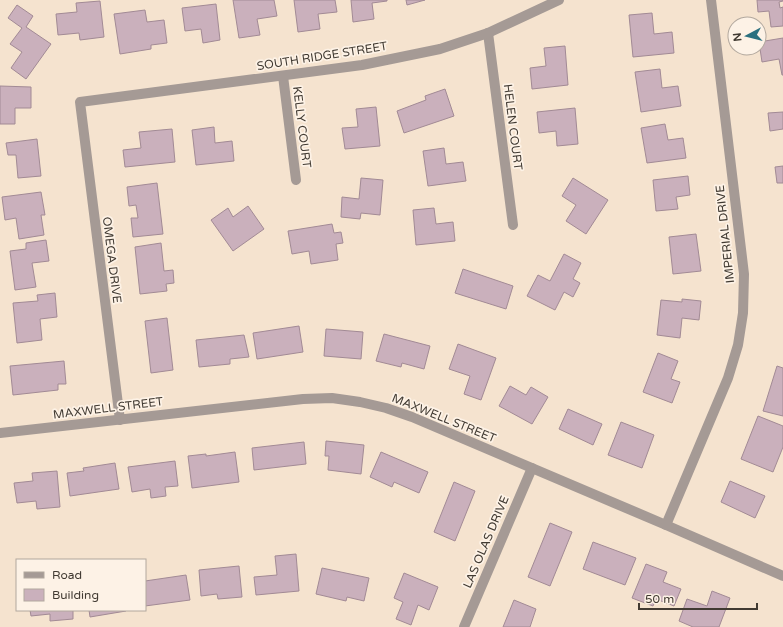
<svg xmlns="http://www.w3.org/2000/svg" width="783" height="627" viewBox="0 0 783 627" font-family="'Varela Round',sans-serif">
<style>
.building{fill:#cab0bc;stroke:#a28a95}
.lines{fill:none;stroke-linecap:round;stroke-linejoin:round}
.street{stroke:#a59a95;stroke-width:10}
.labels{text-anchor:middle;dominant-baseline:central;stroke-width:3.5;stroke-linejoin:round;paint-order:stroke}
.street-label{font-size:12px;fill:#413a32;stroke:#fdf2e6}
</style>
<rect width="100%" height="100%" fill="#f5e3cf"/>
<g class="building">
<path d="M 233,0 L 274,0 L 277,16 L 257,19 L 260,35 L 239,38 Z"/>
<path d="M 294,0 L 335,0 L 337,12 L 318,14 L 320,29 L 298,32 Z"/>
<path d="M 351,0 L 387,0 L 387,1 L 372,3 L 374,19 L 353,22 Z"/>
<path d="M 406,0 L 425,0 L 407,5 Z"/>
<path d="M 757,0 L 783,0 L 783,1 L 779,2 L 780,8 L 783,7 L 783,26 L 771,27 L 769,11 L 758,12 Z"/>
<path d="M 100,1 L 104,37 L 80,40 L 79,33 L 58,35 L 56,14 L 77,12 L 76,3 Z"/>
<path d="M 216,4 L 220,40 L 203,43 L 201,29 L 185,31 L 182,8 Z"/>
<path d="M 17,5 L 33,16 L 26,27 L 51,44 L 26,79 L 11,68 L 22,52 L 10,44 L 22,28 L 8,18 Z"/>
<path d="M 145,10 L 147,22 L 164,20 L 167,43 L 151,45 L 151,49 L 120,54 L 114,14 Z"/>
<path d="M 652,13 L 654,34 L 672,32 L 674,53 L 633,57 L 629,15 Z"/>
<path d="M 783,38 L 783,75 L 782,75 L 779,59 L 762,62 L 759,42 Z"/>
<path d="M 565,46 L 568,85 L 532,89 L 530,68 L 546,66 L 544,48 Z"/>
<path d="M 660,69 L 662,88 L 678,86 L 681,106 L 641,112 L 635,72 Z"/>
<path d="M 0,86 L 31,87 L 31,108 L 15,108 L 15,124 L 0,124 Z"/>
<path d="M 445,89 L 454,116 L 404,133 L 397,111 L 426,100 L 425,96 Z"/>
<path d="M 376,107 L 380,146 L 345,149 L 342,128 L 358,127 L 356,109 Z"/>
<path d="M 575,108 L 578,144 L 557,146 L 556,131 L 539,133 L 537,112 Z"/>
<path d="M 783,112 L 783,129 L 770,131 L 768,113 Z"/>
<path d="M 665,124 L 668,140 L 683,138 L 686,158 L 647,163 L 641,128 Z"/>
<path d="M 214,127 L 215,143 L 232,141 L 234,161 L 196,165 L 192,130 Z"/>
<path d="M 172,129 L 175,162 L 125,167 L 123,150 L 141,148 L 139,132 Z"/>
<path d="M 37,139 L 41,176 L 18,178 L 16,155 L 8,155 L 6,143 Z"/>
<path d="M 444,148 L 446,164 L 463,162 L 466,181 L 428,186 L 423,151 Z"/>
<path d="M 783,166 L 783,183 L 777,183 L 775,167 Z"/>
<path d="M 688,176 L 690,195 L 676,197 L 678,209 L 656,211 L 653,180 Z"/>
<path d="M 361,178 L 383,180 L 380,215 L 361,213 L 360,219 L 341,217 L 342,197 L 359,199 Z"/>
<path d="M 573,178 L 608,200 L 586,234 L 566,221 L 576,205 L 562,196 Z"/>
<path d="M 157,183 L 163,234 L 133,237 L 131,218 L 138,218 L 136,205 L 129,206 L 127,187 Z"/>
<path d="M 41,192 L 45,215 L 41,215 L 44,235 L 19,239 L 16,218 L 5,220 L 2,197 Z"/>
<path d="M 248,206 L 264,229 L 233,251 L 211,220 L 228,208 L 233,217 Z"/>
<path d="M 434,208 L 436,224 L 453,222 L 455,241 L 416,245 L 413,210 Z"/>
<path d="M 332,224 L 334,233 L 341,232 L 343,243 L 336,244 L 338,260 L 311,264 L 309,251 L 292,254 L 288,231 Z"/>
<path d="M 696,234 L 701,271 L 673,274 L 669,237 Z"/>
<path d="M 46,240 L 49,261 L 32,263 L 36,287 L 15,290 L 10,251 L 26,249 L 26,243 Z"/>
<path d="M 161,243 L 164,271 L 173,270 L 174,283 L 166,284 L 167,291 L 140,294 L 135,247 Z"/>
<path d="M 564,254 L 581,263 L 573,279 L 580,283 L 573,297 L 564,292 L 555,310 L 527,296 L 538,275 L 550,281 Z"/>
<path d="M 463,269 L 513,286 L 506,309 L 455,293 Z"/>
<path d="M 55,293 L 57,317 L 40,319 L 42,340 L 17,343 L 13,303 L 38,301 L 37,295 Z"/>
<path d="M 682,299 L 701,301 L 699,320 L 682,318 L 680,338 L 657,335 L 661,300 L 682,302 Z"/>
<path d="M 167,318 L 173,370 L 151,373 L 145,321 Z"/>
<path d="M 299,326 L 303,352 L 257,359 L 253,333 Z"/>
<path d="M 326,329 L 363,332 L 361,359 L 324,356 Z"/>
<path d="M 384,334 L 430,346 L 424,369 L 402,363 L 401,367 L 376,361 Z"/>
<path d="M 244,335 L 249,357 L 230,359 L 230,364 L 199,367 L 196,340 Z"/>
<path d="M 458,344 L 496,358 L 481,400 L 464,394 L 470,376 L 449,369 Z"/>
<path d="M 658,353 L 678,361 L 671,379 L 680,382 L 672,403 L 643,392 Z"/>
<path d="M 64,361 L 66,384 L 58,384 L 58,390 L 13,395 L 10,366 Z"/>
<path d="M 777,366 L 783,368 L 783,416 L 763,411 Z"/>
<path d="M 510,386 L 526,395 L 531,387 L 548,397 L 532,424 L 499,406 Z"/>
<path d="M 568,409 L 602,424 L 593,445 L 559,429 Z"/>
<path d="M 758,416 L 783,426 L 783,447 L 773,472 L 741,459 Z"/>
<path d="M 621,422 L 654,435 L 642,468 L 608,455 Z"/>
<path d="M 326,441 L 364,445 L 361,474 L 328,470 L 329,456 L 325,456 Z"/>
<path d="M 304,442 L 306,464 L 254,470 L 252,448 Z"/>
<path d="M 235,452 L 239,482 L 192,488 L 188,456 L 206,454 L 206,456 Z"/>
<path d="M 381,452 L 428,472 L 419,493 L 394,482 L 392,487 L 370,477 Z"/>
<path d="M 175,461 L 178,486 L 165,487 L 166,496 L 151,498 L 150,489 L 132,492 L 128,467 Z"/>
<path d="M 115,463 L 119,489 L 70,496 L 67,473 L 84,471 L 83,468 Z"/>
<path d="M 57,471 L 60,507 L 37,509 L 36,501 L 17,503 L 14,483 L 33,481 L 32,473 Z"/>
<path d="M 730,481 L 765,496 L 755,518 L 721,502 Z"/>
<path d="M 454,482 L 475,491 L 455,541 L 434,532 Z"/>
<path d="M 550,523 L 572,532 L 550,586 L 528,577 Z"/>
<path d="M 593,542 L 636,558 L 625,585 L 583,569 Z"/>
<path d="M 296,554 L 299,591 L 256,595 L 254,577 L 277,575 L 275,556 Z"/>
<path d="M 646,564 L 667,572 L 663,582 L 681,589 L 674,606 L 656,599 L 653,606 L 632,598 Z"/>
<path d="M 239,566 L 242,597 L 218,599 L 217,594 L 201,596 L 199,570 Z"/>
<path d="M 322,568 L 369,578 L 364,601 L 347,597 L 346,601 L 316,594 Z"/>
<path d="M 404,573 L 438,587 L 429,610 L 418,605 L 411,625 L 396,619 L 403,602 L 394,598 Z"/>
<path d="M 186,575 L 190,600 L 145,606 L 145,581 Z"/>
<path d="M 712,591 L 730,598 L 719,627 L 693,627 L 679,621 L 687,599 L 707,606 Z"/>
<path d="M 514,600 L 536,609 L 530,627 L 503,627 Z"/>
<path d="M 30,610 L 73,610 L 73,619 L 50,621 L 50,614 L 31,616 Z"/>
<path d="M 89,610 L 125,610 L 126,611 L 90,617 Z"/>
</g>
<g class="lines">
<g class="street">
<path d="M 488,33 L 513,225"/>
<path d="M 283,76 L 296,180"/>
<path d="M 120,420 L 80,102 L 362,65 L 440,49 L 488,33 L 559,0"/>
<path d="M 0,433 L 303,399 L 332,398 L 360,402 L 386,408 L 412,417 L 666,525 L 783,576"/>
<path d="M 666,525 L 728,378 L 738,345 L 743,313 L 744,274 L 711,0"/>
<path d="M 464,627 L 532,468"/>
</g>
</g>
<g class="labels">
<g class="street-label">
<text transform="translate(322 56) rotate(-9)">SOUTH RIDGE STREET</text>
<text transform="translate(302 127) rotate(83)">KELLY COURT</text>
<text transform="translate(513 127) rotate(83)">HELEN COURT</text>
<text transform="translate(725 234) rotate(-96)">IMPERIAL DRIVE</text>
<text transform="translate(112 260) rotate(83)">OMEGA DRIVE</text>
<text transform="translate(108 408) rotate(-7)">MAXWELL STREET</text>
<text transform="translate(444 418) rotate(22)">MAXWELL STREET</text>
<text transform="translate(486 542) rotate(-67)">LAS OLAS DRIVE</text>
</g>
</g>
<rect x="16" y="559" width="130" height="52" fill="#fdf2e6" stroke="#b2a89e"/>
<rect x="24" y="572" width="20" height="6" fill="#a59a95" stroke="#b2a89e"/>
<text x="52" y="579" font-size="12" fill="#413a32">Road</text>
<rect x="24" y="589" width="20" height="12" fill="#cab0bc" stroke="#b2a89e"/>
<text x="52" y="599" font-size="12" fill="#413a32">Building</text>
<g transform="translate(747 36) rotate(263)"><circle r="19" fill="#fdf2e6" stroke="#b2a89e"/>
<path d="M0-3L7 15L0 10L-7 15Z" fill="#2b707f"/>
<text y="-6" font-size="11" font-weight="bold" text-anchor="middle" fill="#413a32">N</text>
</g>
<path d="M639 603v6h118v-6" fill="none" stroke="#413a32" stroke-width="2"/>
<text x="645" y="603" font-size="12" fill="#413a32" stroke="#fdf2e6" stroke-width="3" paint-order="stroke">50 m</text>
</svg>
